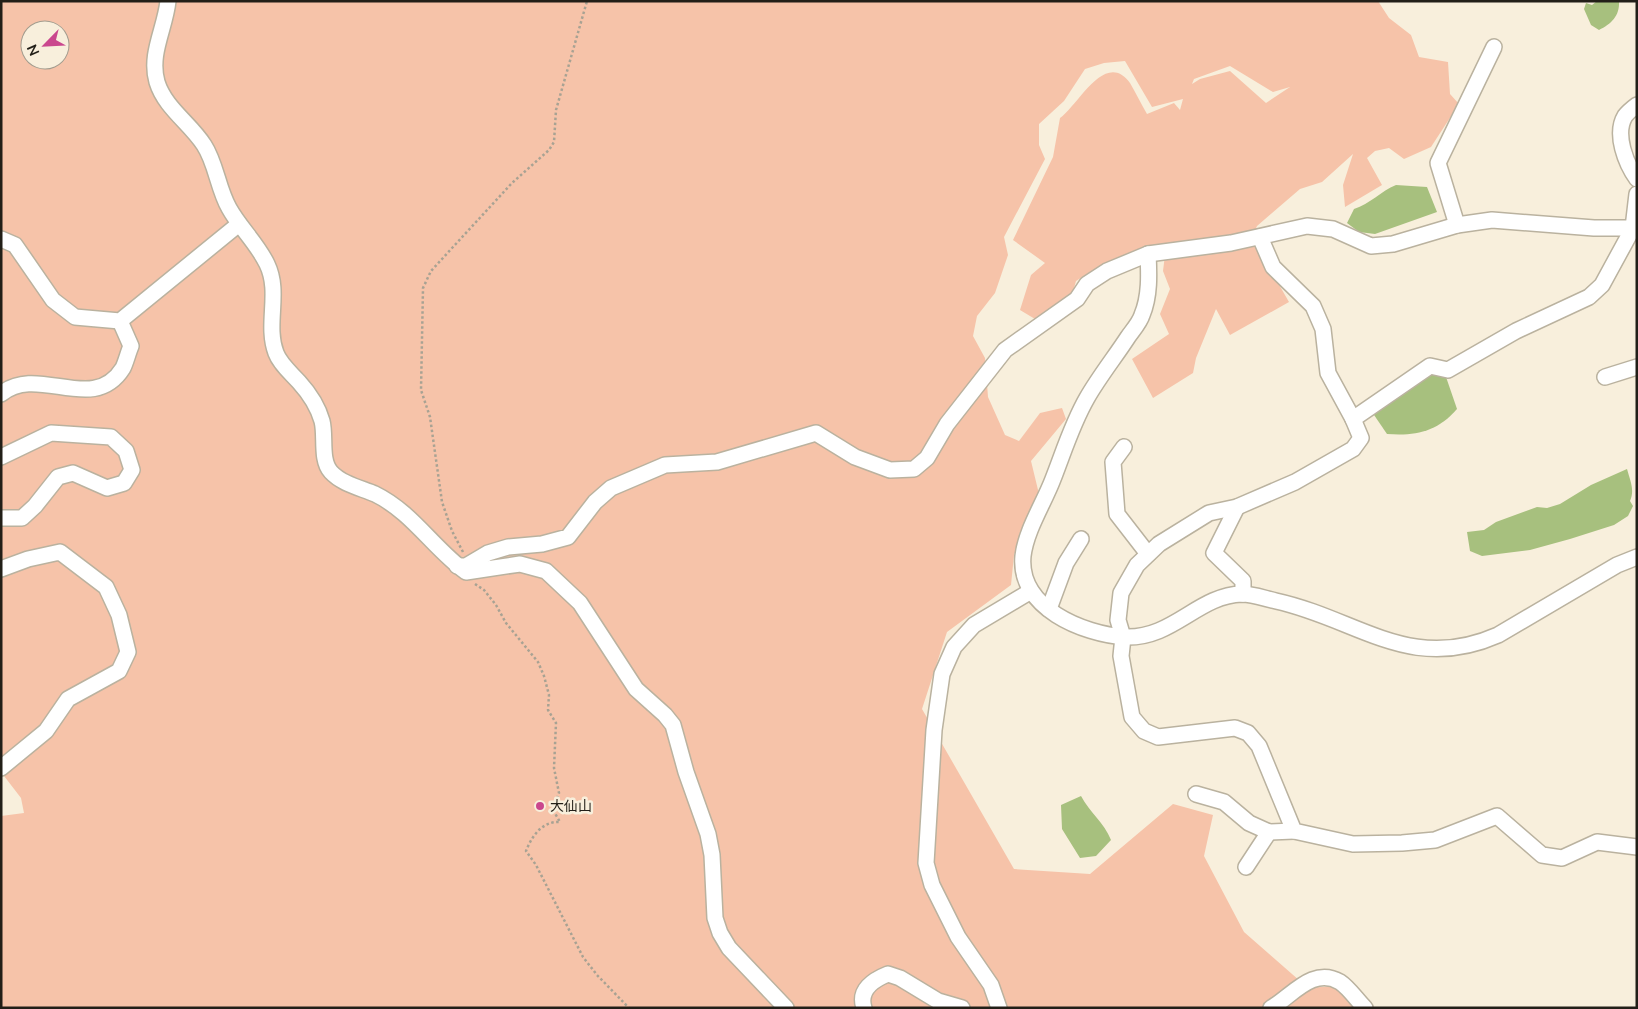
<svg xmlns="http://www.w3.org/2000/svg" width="1638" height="1009" viewBox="0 0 1638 1009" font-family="Mulish,'Noto Sans JP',sans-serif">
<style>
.green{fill:#f6c3a9;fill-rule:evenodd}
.water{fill:#a7c07e}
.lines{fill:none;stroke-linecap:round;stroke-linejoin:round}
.minor-casing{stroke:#bab29f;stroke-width:18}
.path{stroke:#a8a293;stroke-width:2.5;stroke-dasharray:2.5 2.5;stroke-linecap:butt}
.minor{stroke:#fff;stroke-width:15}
.poi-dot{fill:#ca478d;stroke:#f8efdc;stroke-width:2}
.labels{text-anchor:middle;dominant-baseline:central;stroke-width:5;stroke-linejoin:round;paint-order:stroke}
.poi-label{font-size:14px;fill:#221f18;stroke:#f8efdc;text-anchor:start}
</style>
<rect width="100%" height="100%" fill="#f8efdc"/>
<path class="green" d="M 1,1 L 1378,1 L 1389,18 L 1411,35 L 1419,57 L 1448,62 L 1450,94 L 1459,104 L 1431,147 L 1404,159 L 1389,148 L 1375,151 L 1367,158 L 1382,185 L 1345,207 L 1343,185 L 1353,154 L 1322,182 L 1300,189 L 1257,226 L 1253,235 L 1259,250 L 1289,302 L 1230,335 L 1216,309 L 1196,358 L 1193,373 L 1153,398 L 1132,359 L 1169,334 L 1160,314 L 1170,289 L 1163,271 L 1166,247 L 1146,247 L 1090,272 L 1076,281 L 1071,299 L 1035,319 L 1020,310 L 1031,275 L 1045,263 L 1013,240 L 1053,157 L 1060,118 C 1078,106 1105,49 1130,83 C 1136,93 1141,104 1147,114 L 1174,103 L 1180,110 L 1183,99 L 1152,107 L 1125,61 L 1104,63 L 1085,69 L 1064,101 L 1039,124 L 1039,145 L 1045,159 L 1004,237 L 1008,255 L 995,293 L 977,316 L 973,336 L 985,358 L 988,397 L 1005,435 L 1019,441 L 1040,413 L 1062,408 L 1066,419 L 1031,461 L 1039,494 L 1014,555 L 1011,585 L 947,632 L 922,709 L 1014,869 L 1090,874 L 1173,804 L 1213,815 L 1204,856 L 1244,932 L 1308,988 L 1334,986 L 1354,1008 L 1,1008 L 1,816 L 24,813 L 21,798 L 1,772 ZM 30,30 L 60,30 L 60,60 L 30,60 ZM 1230,66 L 1273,92 L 1290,87 L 1266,103 L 1230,71 L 1200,79 L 1192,84 L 1194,79 Z"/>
<g class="water">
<path d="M 1597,1 L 1619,1 C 1620,16 1611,24 1599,30 L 1591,25 L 1584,9 L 1586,3 L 1592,5 Z"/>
<path d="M 1396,185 L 1427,187 L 1437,212 L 1375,234 L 1359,232 L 1347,223 L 1354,209 C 1370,204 1381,191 1396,185 Z"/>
<path d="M 1430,370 L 1445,374 L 1457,409 C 1437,432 1416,436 1387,434 L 1372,412 Z"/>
<path d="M 1627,469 C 1630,480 1635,490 1630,501 L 1633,506 L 1628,516 L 1614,525 L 1570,539 L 1530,550 L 1482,556 L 1470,551 L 1467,532 L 1484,530 L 1496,522 L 1537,507 L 1547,508 L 1560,504 L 1591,485 Z"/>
<path d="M 1081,796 C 1090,813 1104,822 1111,840 L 1096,856 L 1080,858 L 1062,829 L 1061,805 Z"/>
</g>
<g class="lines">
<g class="minor-casing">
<g id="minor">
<path d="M 168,1 C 165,29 149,54 157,82 C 165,108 190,123 204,145 C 216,163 218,189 229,208 C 240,228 257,243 267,264 C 281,293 265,324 276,353 C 280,364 291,373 299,382 C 309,393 318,407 322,421 C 326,436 320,460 331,472 C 342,484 361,488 375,494 C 412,512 434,549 466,572 L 520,564 L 546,571 L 580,603 L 636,689 L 665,715 L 673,725 L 686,772 L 708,834 L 712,855 L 715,918 L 720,933 L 729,948 L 786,1008"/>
<path d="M 1637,105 C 1633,108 1628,112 1625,116 C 1614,134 1626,164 1637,179"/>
<path d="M 1457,225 L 1438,163 L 1494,47"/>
<path d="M 1260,237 L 1273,267 L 1313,306 L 1323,329 L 1328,373 L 1353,419 L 1361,438 L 1353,449 L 1295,482 L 1237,507 L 1209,513 L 1159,544 L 1137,565 L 1121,593 L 1118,620 L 1123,637 L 1121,656 L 1132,717 L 1144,731 L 1158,737 L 1235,728 L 1248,733 L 1259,746 L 1294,831 L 1353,844 L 1402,843 L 1435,840 L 1497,816 L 1542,855 L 1562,858 L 1597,842 L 1637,847"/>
<path d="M 1,239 L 15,245 L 53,300 L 75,317 L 120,321 L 239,224"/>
<path d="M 1148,254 C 1149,274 1150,296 1142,315 C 1140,322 1133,330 1128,337 C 1115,357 1099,377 1087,398 C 1072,424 1064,451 1053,479 C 1044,503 1026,530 1023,556 C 1018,608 1083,634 1125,637 C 1173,639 1198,595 1242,594 C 1253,594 1266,599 1276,601 C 1358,619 1410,674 1498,635 L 1617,565 L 1637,557"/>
<path d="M 1605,377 L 1637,367"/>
<path d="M 1,394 C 38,363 93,416 123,368 C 126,362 128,353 131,346 L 120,321"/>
<path d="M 1353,419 L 1430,366 L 1448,370 L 1516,331 L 1589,297 L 1602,285 L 1633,228 L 1637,194"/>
<path d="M 1124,447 L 1113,462 L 1117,514 L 1148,554"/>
<path d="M 1,457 L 51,433 L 111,437 L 126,451 L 132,470 L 124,483 L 107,488 L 73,473 L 58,477 L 35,506 L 22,518 L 1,518"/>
<path d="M 1237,507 L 1214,553 L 1243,581 L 1243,594"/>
<path d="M 457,566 L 466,566 L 488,553 L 508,547 L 542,544 L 568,537 L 595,502 L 611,488 L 665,465 L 717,462 L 816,433 L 855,457 L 890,470 L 914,469 L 927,458 L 947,424 L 1005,350 L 1077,299 L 1087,284 L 1107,271 L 1148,254 L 1231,243 L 1307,226 L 1333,229 L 1371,246 L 1393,244 L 1457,225 L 1492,220 L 1594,228 L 1637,228"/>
<path d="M 1,569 L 28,559 L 60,552 L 106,587 L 119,615 L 128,652 L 119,671 L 68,699 L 46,731 L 1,768"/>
<path d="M 1049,609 L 1066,563 L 1081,539"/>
<path d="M 1196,794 L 1224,802 L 1249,823 L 1269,832 L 1294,831"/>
<path d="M 1246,867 L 1269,832"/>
<path d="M 864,1008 C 858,990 873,980 888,974 L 900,978 L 938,1001 L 962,1008"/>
<path d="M 999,1008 L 991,985 L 958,937 L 932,885 L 926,863 L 934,730 L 942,674 L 954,647 L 974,625 L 1031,591"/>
<path d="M 1271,1008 C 1292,996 1313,966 1340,982 C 1349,988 1357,1000 1365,1008"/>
</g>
</g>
<g class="path">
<path d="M 463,552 L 452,531 L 442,502 L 430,417 L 421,390 L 423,288 L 431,271 L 453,247 L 512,183 L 549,150 L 554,142 L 556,110 L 587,1"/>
<path d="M 475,584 L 484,590 L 496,605 L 506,623 L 538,662 L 544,676 L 549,695 L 548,710 L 556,723 L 554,768 L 559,793 L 553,810 L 560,822 C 542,821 532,836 526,851 L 536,865 L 583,957 L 597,975 L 629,1008"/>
</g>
<use href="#minor" class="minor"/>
</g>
<circle class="poi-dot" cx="540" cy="806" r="5"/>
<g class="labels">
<g class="poi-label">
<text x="550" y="806">大仙山</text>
</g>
</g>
<rect width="1638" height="1009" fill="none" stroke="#221f18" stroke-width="5"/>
<g transform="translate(45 45) rotate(246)"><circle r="24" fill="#f8efdc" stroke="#a29c8e"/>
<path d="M0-4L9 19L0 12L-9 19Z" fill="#ca478d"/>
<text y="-8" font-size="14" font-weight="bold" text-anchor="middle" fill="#221f18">N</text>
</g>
</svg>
